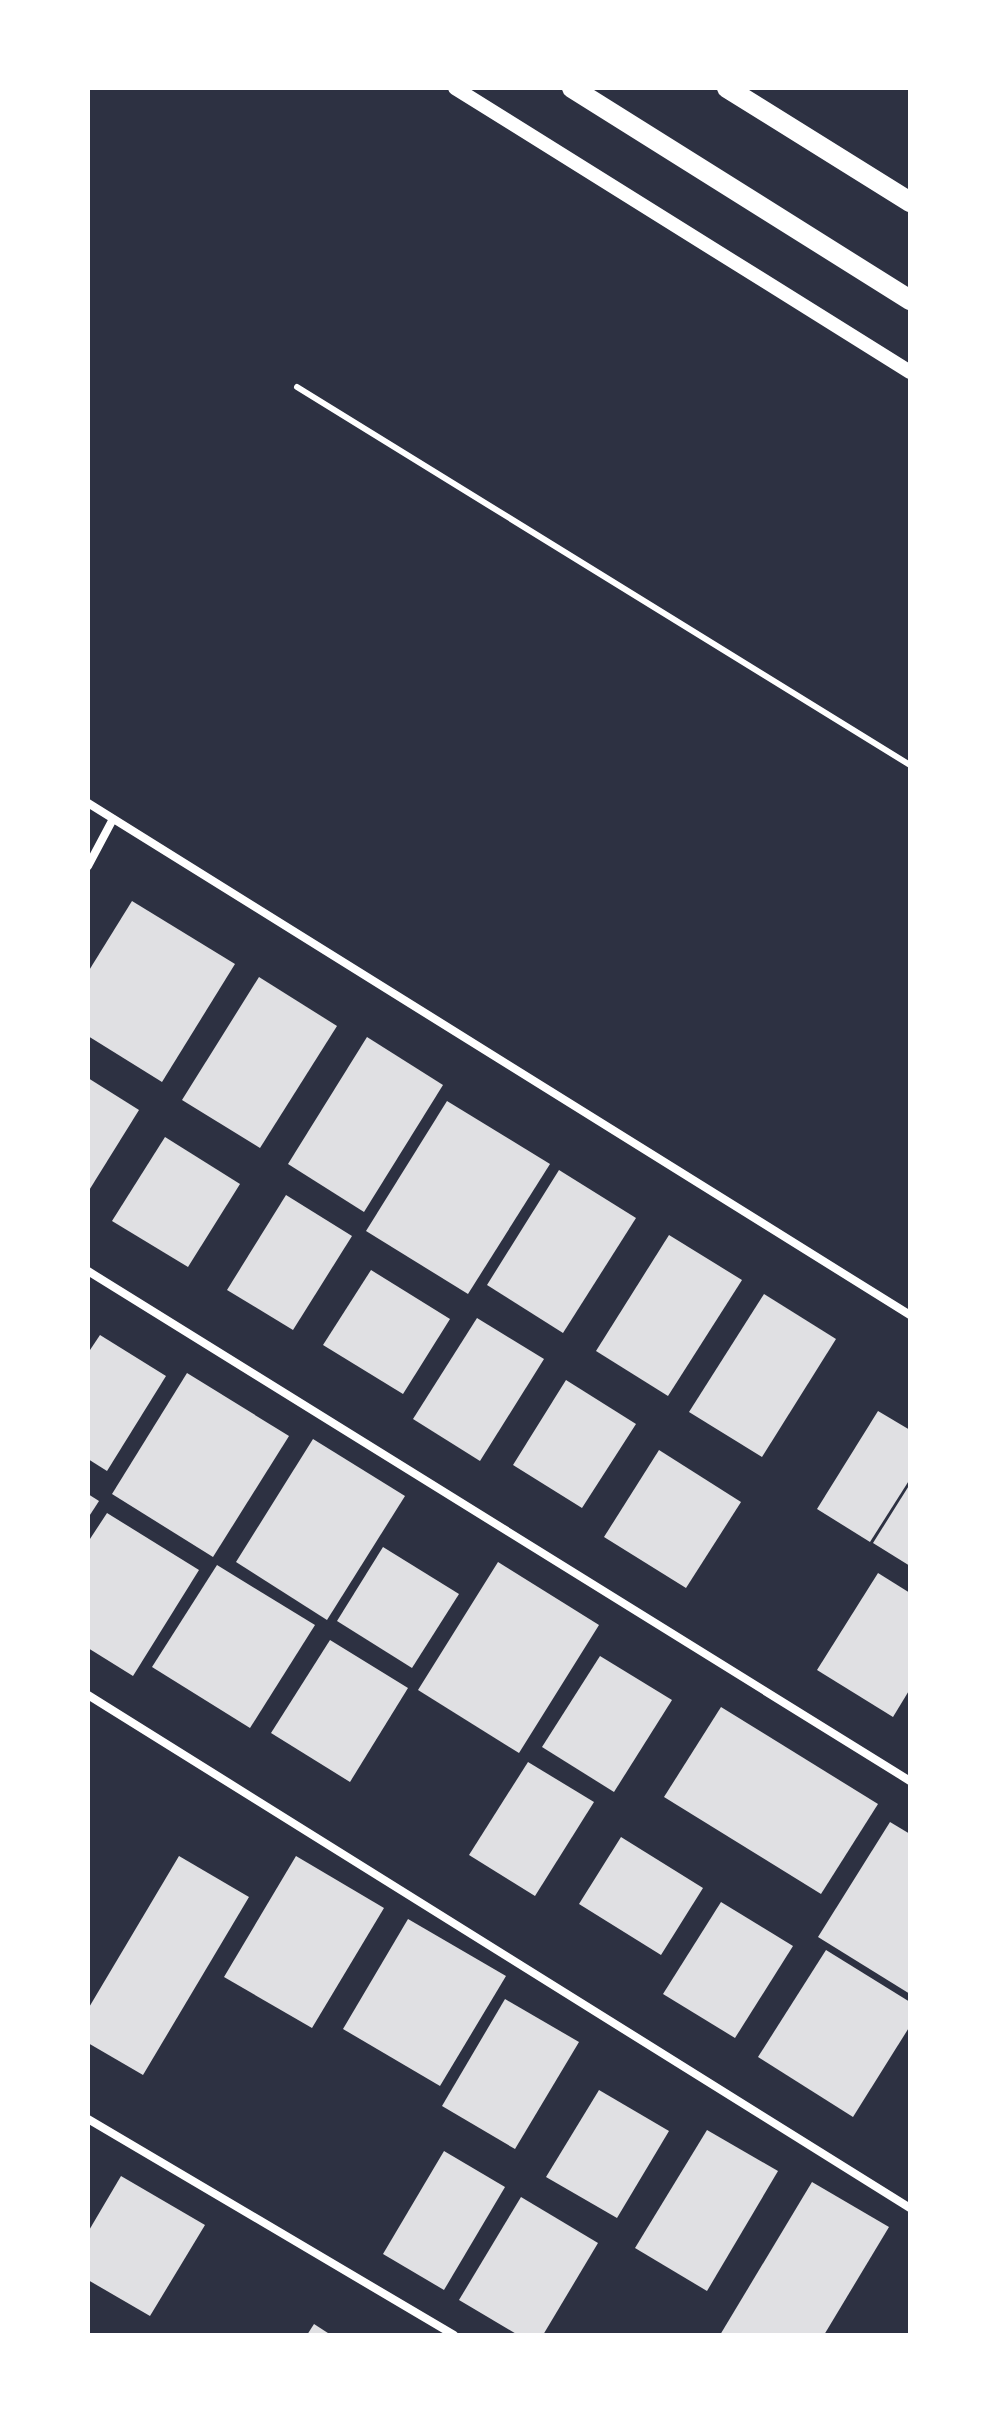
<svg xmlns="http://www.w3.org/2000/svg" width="998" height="2423" viewBox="0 0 998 2423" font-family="'Work Sans',sans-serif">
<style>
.building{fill:#e0e0e3}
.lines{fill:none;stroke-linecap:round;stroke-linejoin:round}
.service{stroke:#fff;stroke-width:6}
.minor{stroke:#fff;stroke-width:8}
.tertiary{stroke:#fff;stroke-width:14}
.primary{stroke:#fff;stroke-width:20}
</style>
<rect width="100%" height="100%" fill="#2d3142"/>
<g class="building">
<path d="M 132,901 L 235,964 L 162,1082 L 88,1036 L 88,972 Z"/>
<path d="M 259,977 L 337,1026 L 260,1148 L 182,1100 Z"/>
<path d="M 367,1037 L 443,1085 L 364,1212 L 288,1164 Z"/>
<path d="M 88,1078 L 139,1110 L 88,1192 Z"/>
<path d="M 447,1101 L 550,1164 L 468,1294 L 366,1231 Z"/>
<path d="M 165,1137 L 240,1184 L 188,1267 L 112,1221 Z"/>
<path d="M 559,1170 L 636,1218 L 563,1333 L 487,1285 Z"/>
<path d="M 286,1195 L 352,1236 L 293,1330 L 227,1290 Z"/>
<path d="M 669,1235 L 742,1280 L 668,1396 L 596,1351 Z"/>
<path d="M 371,1270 L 450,1319 L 403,1394 L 323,1345 Z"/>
<path d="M 764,1294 L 836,1339 L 762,1457 L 689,1412 Z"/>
<path d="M 477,1318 L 544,1359 L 480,1461 L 413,1419 Z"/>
<path d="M 100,1335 L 166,1376 L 107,1471 L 88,1459 L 88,1353 Z"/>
<path d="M 187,1373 L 289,1436 L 213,1557 L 112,1494 Z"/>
<path d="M 566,1380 L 636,1424 L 582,1508 L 513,1465 Z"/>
<path d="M 878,1411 L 910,1430 L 910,1479 L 870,1542 L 817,1509 Z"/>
<path d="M 313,1439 L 405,1496 L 327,1620 L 236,1562 Z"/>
<path d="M 659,1450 L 741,1502 L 686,1588 L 604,1537 Z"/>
<path d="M 910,1484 L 910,1566 L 873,1543 Z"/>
<path d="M 88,1494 L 99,1501 L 88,1518 Z"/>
<path d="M 107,1513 L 199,1570 L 133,1676 L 88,1648 L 88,1542 Z"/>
<path d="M 383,1547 L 459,1594 L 412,1668 L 337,1621 Z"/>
<path d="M 498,1562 L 599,1625 L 519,1753 L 418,1690 Z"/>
<path d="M 217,1565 L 315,1625 L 250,1728 L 152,1667 Z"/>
<path d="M 878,1573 L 910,1593 L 910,1689 L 893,1717 L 817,1670 Z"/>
<path d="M 330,1640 L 408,1688 L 350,1782 L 271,1733 Z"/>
<path d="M 600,1656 L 672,1700 L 614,1792 L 542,1747 Z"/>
<path d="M 721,1707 L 878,1804 L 821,1894 L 664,1797 Z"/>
<path d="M 528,1762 L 594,1802 L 535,1896 L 469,1855 Z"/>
<path d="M 890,1822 L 910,1834 L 910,1994 L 818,1937 Z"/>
<path d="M 621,1837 L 703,1888 L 661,1955 L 579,1904 Z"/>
<path d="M 179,1856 L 249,1897 L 143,2075 L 88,2043 L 88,2009 Z"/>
<path d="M 296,1856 L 384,1908 L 312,2028 L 224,1977 Z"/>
<path d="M 721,1902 L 793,1946 L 735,2038 L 663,1994 Z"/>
<path d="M 408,1919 L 506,1976 L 440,2086 L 343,2029 Z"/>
<path d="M 826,1950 L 910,2002 L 910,2026 L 853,2117 L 758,2057 Z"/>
<path d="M 505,1999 L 579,2042 L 515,2149 L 442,2106 Z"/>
<path d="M 599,2090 L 669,2131 L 617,2218 L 546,2177 Z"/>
<path d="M 707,2130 L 778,2171 L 707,2291 L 635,2248 Z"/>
<path d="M 444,2151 L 505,2187 L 444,2290 L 383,2254 Z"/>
<path d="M 121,2176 L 205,2225 L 150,2316 L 88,2280 L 88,2232 Z"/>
<path d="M 812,2182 L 889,2227 L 824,2335 L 720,2335 Z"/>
<path d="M 521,2197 L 598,2243 L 543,2335 L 518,2335 L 459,2300 Z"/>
<path d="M 314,2324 L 331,2335 L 307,2335 Z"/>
</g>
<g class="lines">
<path class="service" d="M 297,387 L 910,765"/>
<g class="minor">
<path d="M 88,803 L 910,1315"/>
<path d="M 88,866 L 113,819"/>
<path d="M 88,1271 L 910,1781"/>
<path d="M 88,1695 L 910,2208"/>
<path d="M 88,2119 L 454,2335"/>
</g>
<path class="tertiary" d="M 455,88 L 910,372"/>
<g class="primary">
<path d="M 572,88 L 910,300"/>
<path d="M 727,88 L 910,202"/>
</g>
</g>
<rect width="998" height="2423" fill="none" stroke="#ffffff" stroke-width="180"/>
</svg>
